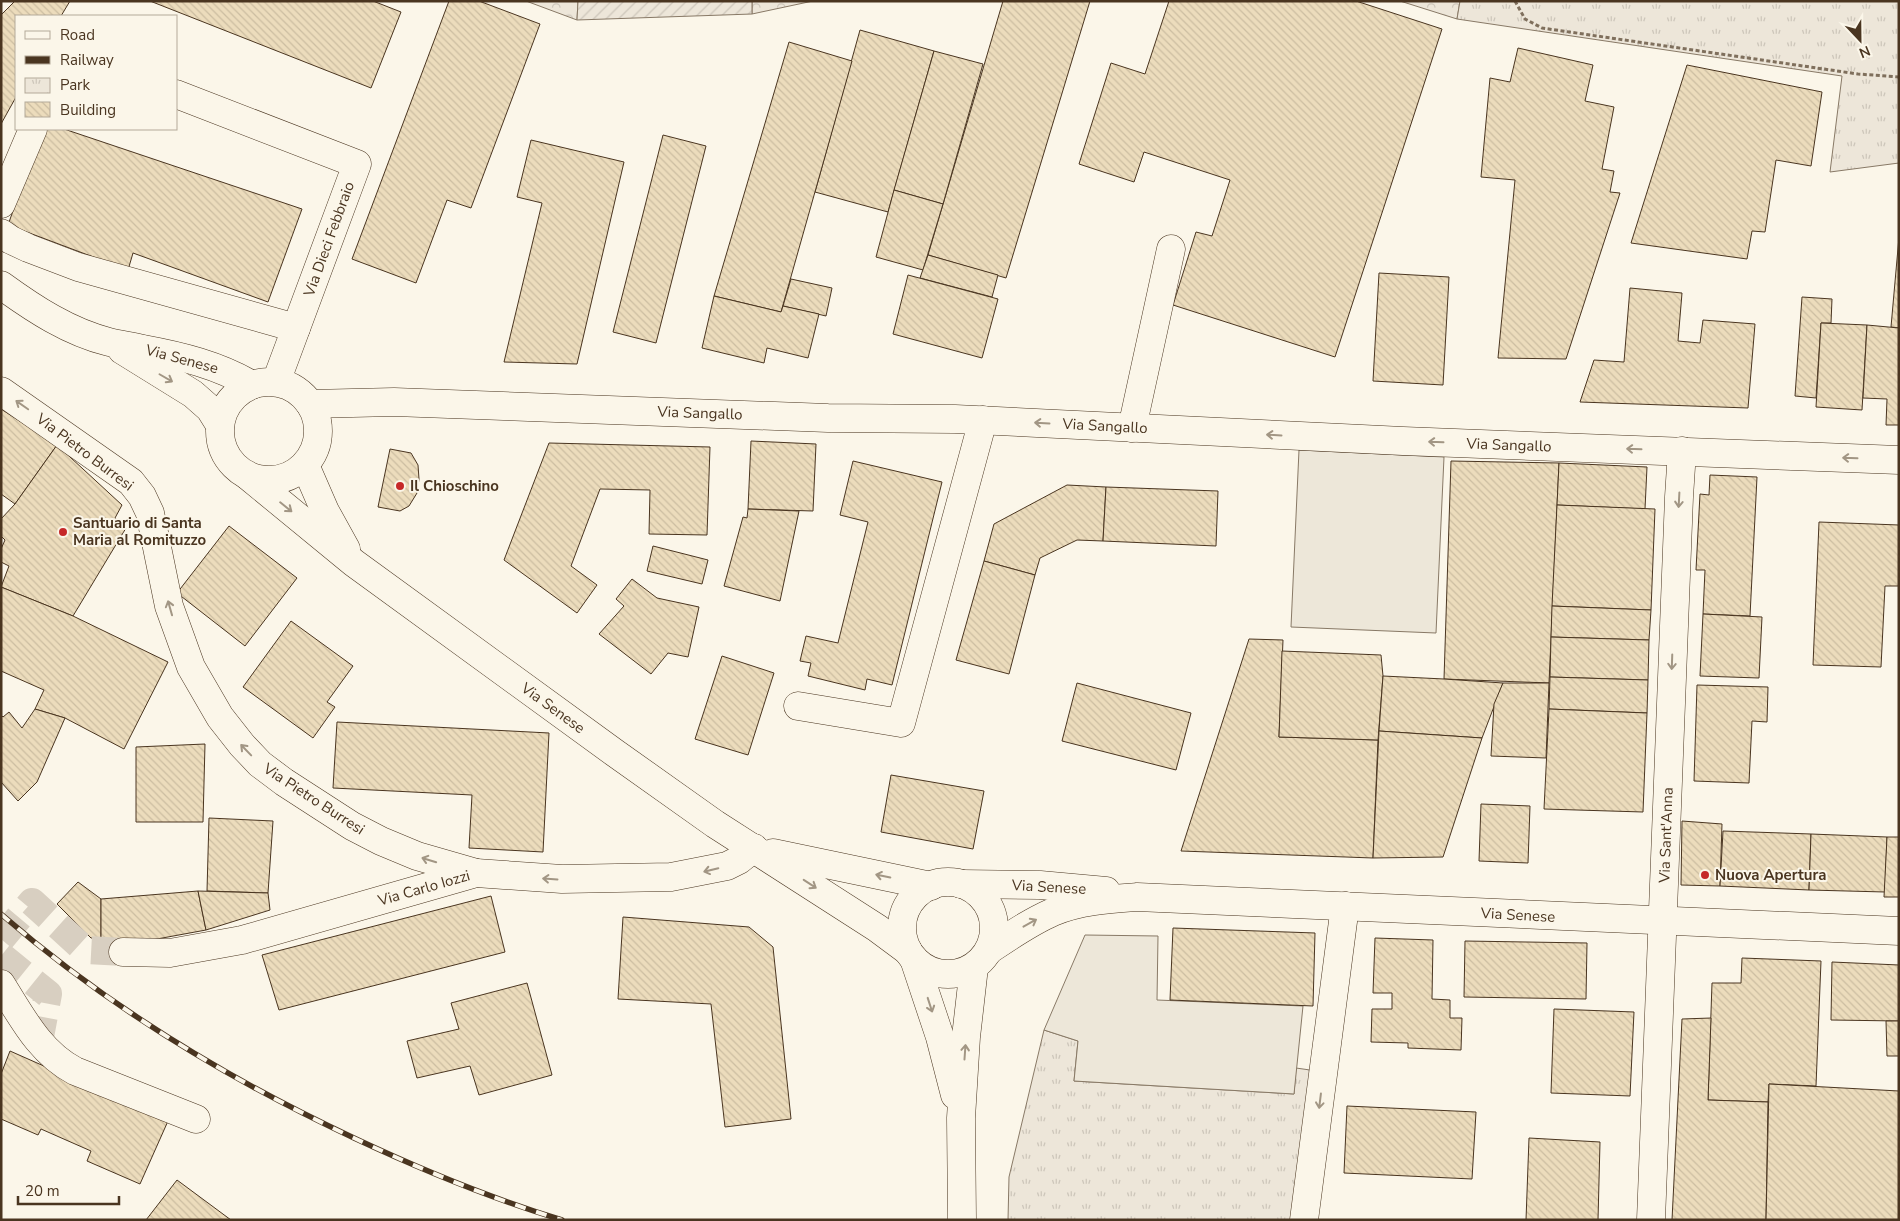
<svg xmlns="http://www.w3.org/2000/svg" width="1900" height="1221" viewBox="0 0 1900 1221" font-family="'Nunito Sans',sans-serif">
<style>
.forest{fill:url(#forest-crowns);stroke:#887966}
.park{fill:url(#park-tufts);stroke:#887966}
.garden{fill:url(#garden-furrows);stroke:#887966}
.parking{fill:#ede7d9;stroke:#887966}
.building{fill:url(#building-back-hatch);stroke:#4a3520}
.lines{fill:none;stroke-linecap:round;stroke-linejoin:round}
.minor-tunnel{stroke:#d8cfc1;stroke-width:28;stroke-dasharray:28 14;stroke-linecap:butt}
.minor-casing{stroke:#4a3520;stroke-width:29}
.major-casing{stroke:#4a3520;stroke-width:29}
.path{stroke:#7f6f5c;stroke-width:3;stroke-dasharray:4 2.5;stroke-linecap:butt}
.minor{stroke:#fbf6e9;stroke-width:28}
.major{stroke:#fbf6e9;stroke-width:28}
.rail-casing{stroke:#4a3520;stroke-width:5.5}
.rail{stroke:#fbf6e9;stroke-width:4;stroke-dasharray:11;stroke-linecap:butt}
.oneway{stroke:#a29684}
.poi-dot{fill:#c62828;stroke:#fbf6e9;stroke-width:2}
.labels{text-anchor:middle;dominant-baseline:central;stroke-width:4;stroke-linejoin:round;paint-order:stroke}
.street-label{font-size:15px;fill:#4a3520;stroke:#fbf6e9}
.poi-label{font-size:15px;font-weight:bold;fill:#4a3520;stroke:#fbf6e9;text-anchor:start}
</style>
<defs>
<pattern id="forest-crowns" width="20" height="18" patternUnits="userSpaceOnUse" patternTransform="scale(1.25)"><rect width="20" height="18" fill="#ede6d9"/><path d="M2 6a3 3 0 1 1 6 0M12 15a3 3 0 1 1 6 0" fill="none" stroke="#cdc6ba"/></pattern>
<pattern id="park-tufts" width="24" height="20" patternUnits="userSpaceOnUse" patternTransform="scale(1.25)"><rect width="24" height="20" fill="#ede6d9"/><path d="M3 7l-1-3M5 7V3M7 7l1-3M15 17l-1-3M17 17v-4M19 17l1-3" fill="none" stroke="#cdc6ba"/></pattern>
<pattern id="garden-furrows" width="10" height="10" patternUnits="userSpaceOnUse" patternTransform="scale(1.25)"><rect width="10" height="10" fill="#ede6d9"/><path d="M-1 1l2-2M0 10L10 0M9 11l2-2" fill="none" stroke="#cdc6ba"/></pattern>
<pattern id="building-back-hatch" width="6" height="6" patternUnits="userSpaceOnUse" patternTransform="scale(1.25)"><rect width="6" height="6" fill="#ecdcbc"/><path d="M-1 5l2 2M0 0l6 6M5-1l2 2" fill="none" stroke="#ccbda1"/></pattern>
</defs>
<rect width="100%" height="100%" fill="#fbf6e9"/>
<g class="forest">
<path d="M 526,1 L 578,1 L 577,20 Z"/>
<path d="M 752,1 L 813,1 L 752,14 Z"/>
<path d="M 1400,1 L 1460,1 L 1457,19 Z"/>
</g>
<g class="park">
<path d="M 1460,1 L 1899,1 L 1899,163 L 1830,172 L 1842,76 L 1457,19 Z"/>
<path d="M 1044,1030 L 1078,1041 L 1074,1081 L 1294,1094 L 1296,1068 L 1317,1071 L 1294,1220 L 1008,1220 L 1009,1177 Z"/>
</g>
<path class="garden" d="M 578,1 L 752,1 L 752,14 L 577,20 Z"/>
<g class="parking">
<path d="M 1299,450 L 1444,457 L 1436,633 L 1291,627 Z"/>
<path d="M 1085,935 L 1158,936 L 1157,1000 L 1303,1006 L 1294,1094 L 1074,1081 L 1078,1041 L 1044,1030 Z"/>
</g>
<g class="building">
<path d="M 15,1 L 70,1 L 61,16 L 16,16 L 16,97 L 1,124 L 1,15 Z"/>
<path d="M 150,1 L 373,1 L 401,12 L 371,88 Z"/>
<path d="M 449,1 L 479,1 L 540,24 L 471,208 L 447,200 L 416,283 L 352,259 Z"/>
<path d="M 1003,1 L 1090,1 L 1006,278 L 928,255 Z"/>
<path d="M 1169,1 L 1356,1 L 1442,29 L 1335,357 L 1173,305 L 1196,232 L 1212,236 L 1230,180 L 1144,152 L 1134,182 L 1079,164 L 1111,63 L 1145,74 Z"/>
<path d="M 860,30 L 934,51 L 888,212 L 815,192 Z"/>
<path d="M 789,42 L 852,61 L 781,312 L 714,296 Z"/>
<path d="M 1518,48 L 1593,65 L 1585,101 L 1614,107 L 1602,169 L 1614,171 L 1610,192 L 1620,193 L 1566,359 L 1498,358 L 1515,180 L 1481,177 L 1490,78 L 1510,82 Z"/>
<path d="M 934,51 L 983,64 L 943,204 L 894,190 Z"/>
<path d="M 1687,65 L 1822,92 L 1811,166 L 1776,160 L 1765,232 L 1752,231 L 1747,259 L 1631,243 Z"/>
<path d="M 42,129 L 64,129 L 302,209 L 268,302 L 133,253 L 128,270 L 8,225 Z"/>
<path d="M 663,135 L 706,146 L 656,343 L 613,332 Z"/>
<path d="M 531,140 L 624,162 L 577,364 L 504,362 L 542,203 L 517,197 Z"/>
<path d="M 894,190 L 943,204 L 923,270 L 876,257 Z"/>
<path d="M 1899,237 L 1899,328 L 1891,327 Z"/>
<path d="M 928,255 L 998,275 L 992,297 L 920,278 Z"/>
<path d="M 1379,273 L 1449,277 L 1443,385 L 1373,381 Z"/>
<path d="M 908,275 L 998,299 L 982,358 L 893,334 Z"/>
<path d="M 791,279 L 832,288 L 826,316 L 783,306 Z"/>
<path d="M 1630,288 L 1682,293 L 1678,341 L 1700,343 L 1703,320 L 1755,324 L 1748,408 L 1580,402 L 1594,360 L 1624,362 Z"/>
<path d="M 714,296 L 781,312 L 783,306 L 819,314 L 808,358 L 767,348 L 764,363 L 702,348 Z"/>
<path d="M 1802,297 L 1832,299 L 1831,323 L 1821,323 L 1816,398 L 1795,396 Z"/>
<path d="M 1821,323 L 1867,325 L 1862,410 L 1816,407 Z"/>
<path d="M 1867,325 L 1899,328 L 1899,425 L 1886,425 L 1887,399 L 1863,398 Z"/>
<path d="M 1,409 L 57,445 L 15,504 L 1,494 Z"/>
<path d="M 751,441 L 816,444 L 813,511 L 748,509 Z"/>
<path d="M 549,443 L 710,447 L 707,535 L 649,534 L 650,490 L 600,489 L 571,566 L 597,585 L 577,613 L 504,560 Z"/>
<path d="M 57,445 L 122,505 L 115,518 L 126,528 L 73,616 L 1,587 L 9,566 L 1,562 L 1,549 L 5,540 L 1,536 L 1,519 L 15,504 Z"/>
<path d="M 390,449 L 411,453 L 418,465 L 419,479 L 417,493 L 409,506 L 400,511 L 378,507 Z"/>
<path d="M 853,461 L 942,482 L 892,685 L 867,679 L 865,690 L 808,676 L 811,663 L 800,661 L 806,636 L 838,643 L 868,522 L 840,515 Z"/>
<path d="M 1451,461 L 1559,463 L 1549,683 L 1444,679 Z"/>
<path d="M 1559,463 L 1647,467 L 1645,509 L 1557,505 Z"/>
<path d="M 1710,475 L 1757,477 L 1750,616 L 1703,614 L 1705,570 L 1696,570 L 1700,494 L 1709,495 Z"/>
<path d="M 1067,485 L 1106,487 L 1103,541 L 1077,540 L 1040,558 L 1035,575 L 984,561 L 994,524 Z"/>
<path d="M 1106,487 L 1218,491 L 1216,546 L 1103,541 Z"/>
<path d="M 1557,505 L 1655,509 L 1651,610 L 1552,606 Z"/>
<path d="M 748,509 L 799,511 L 780,601 L 724,586 L 743,517 L 747,518 Z"/>
<path d="M 1819,522 L 1899,525 L 1899,586 L 1885,586 L 1881,667 L 1813,665 Z"/>
<path d="M 229,526 L 297,578 L 245,646 L 177,593 Z"/>
<path d="M 653,546 L 708,560 L 702,584 L 647,571 Z"/>
<path d="M 984,561 L 1035,575 L 1009,674 L 956,660 Z"/>
<path d="M 632,579 L 657,598 L 699,607 L 688,657 L 668,653 L 651,674 L 599,634 L 624,606 L 616,599 Z"/>
<path d="M 1,587 L 73,616 L 168,662 L 124,749 L 65,718 L 35,709 L 44,690 L 1,671 Z"/>
<path d="M 1552,606 L 1651,610 L 1649,640 L 1551,637 Z"/>
<path d="M 1703,614 L 1762,617 L 1759,678 L 1700,676 Z"/>
<path d="M 291,621 L 353,666 L 327,702 L 335,707 L 313,738 L 243,687 Z"/>
<path d="M 1551,637 L 1649,640 L 1648,680 L 1550,677 Z"/>
<path d="M 1249,639 L 1283,640 L 1279,737 L 1378,740 L 1373,858 L 1181,851 Z"/>
<path d="M 1282,651 L 1381,655 L 1383,676 L 1378,740 L 1279,737 Z"/>
<path d="M 722,656 L 774,673 L 748,755 L 695,739 Z"/>
<path d="M 1383,676 L 1444,679 L 1503,683 L 1482,738 L 1379,731 Z"/>
<path d="M 1550,677 L 1648,680 L 1647,713 L 1549,709 Z"/>
<path d="M 1077,683 L 1191,713 L 1176,770 L 1062,741 Z"/>
<path d="M 1503,683 L 1549,683 L 1546,758 L 1491,756 L 1494,704 Z"/>
<path d="M 1697,685 L 1768,687 L 1767,722 L 1752,721 L 1749,783 L 1694,781 Z"/>
<path d="M 35,709 L 65,718 L 37,782 L 18,801 L 1,782 L 1,715 L 3,717 L 9,712 L 22,728 Z"/>
<path d="M 1549,709 L 1647,713 L 1643,812 L 1544,809 Z"/>
<path d="M 337,722 L 549,733 L 543,852 L 469,848 L 472,795 L 333,788 Z"/>
<path d="M 1379,731 L 1482,738 L 1443,857 L 1373,858 Z"/>
<path d="M 205,744 L 203,822 L 136,822 L 136,747 Z"/>
<path d="M 891,775 L 984,791 L 973,849 L 881,832 Z"/>
<path d="M 1481,804 L 1530,806 L 1528,863 L 1479,861 Z"/>
<path d="M 209,818 L 273,821 L 268,893 L 207,891 Z"/>
<path d="M 1682,821 L 1722,824 L 1720,886 L 1681,885 Z"/>
<path d="M 1723,831 L 1811,834 L 1809,890 L 1720,886 Z"/>
<path d="M 1811,834 L 1887,837 L 1885,892 L 1809,890 Z"/>
<path d="M 1887,837 L 1899,837 L 1899,897 L 1884,897 Z"/>
<path d="M 78,882 L 101,899 L 101,939 L 91,938 L 57,904 Z"/>
<path d="M 198,891 L 206,930 L 146,941 L 101,939 L 101,899 Z"/>
<path d="M 198,891 L 268,893 L 270,910 L 206,930 Z"/>
<path d="M 491,896 L 505,952 L 279,1010 L 262,955 Z"/>
<path d="M 623,917 L 749,927 L 773,947 L 791,1119 L 725,1127 L 711,1004 L 618,999 Z"/>
<path d="M 1173,928 L 1315,933 L 1313,1006 L 1170,1000 Z"/>
<path d="M 1375,938 L 1433,940 L 1432,999 L 1450,1000 L 1450,1018 L 1462,1018 L 1461,1050 L 1408,1048 L 1408,1043 L 1371,1042 L 1372,1009 L 1392,1009 L 1392,993 L 1373,993 Z"/>
<path d="M 1465,941 L 1587,943 L 1586,999 L 1464,997 Z"/>
<path d="M 1742,958 L 1821,961 L 1816,1086 L 1769,1084 L 1768,1102 L 1708,1100 L 1712,983 L 1741,983 Z"/>
<path d="M 1832,962 L 1899,965 L 1899,1021 L 1831,1020 Z"/>
<path d="M 527,983 L 552,1075 L 479,1095 L 470,1066 L 417,1078 L 407,1041 L 459,1029 L 451,1003 Z"/>
<path d="M 1554,1009 L 1634,1012 L 1630,1096 L 1551,1093 Z"/>
<path d="M 1711,1018 L 1708,1100 L 1768,1102 L 1766,1220 L 1672,1220 L 1682,1019 Z"/>
<path d="M 1886,1021 L 1899,1021 L 1899,1056 L 1887,1056 Z"/>
<path d="M 10,1051 L 168,1121 L 140,1184 L 87,1161 L 91,1151 L 41,1129 L 38,1135 L 1,1119 L 1,1074 Z"/>
<path d="M 1769,1084 L 1899,1091 L 1899,1220 L 1766,1220 Z"/>
<path d="M 1347,1106 L 1476,1112 L 1472,1179 L 1344,1173 Z"/>
<path d="M 1529,1138 L 1600,1142 L 1598,1220 L 1526,1220 Z"/>
<path d="M 177,1180 L 231,1220 L 146,1220 Z"/>
</g>
<g class="lines">
<g class="minor-tunnel">
<path d="M 1,939 L 32,902 L 85,950 L 123,952"/>
<path d="M 1,956 L 48,994 L 39,1042"/>
</g>
<g class="minor-casing">
<g id="minor">
<path d="M 176,94 L 357,164 L 276,382"/>
<path d="M 1,204 L 33,129"/>
<path d="M 1,233 L 11,240 L 28,248 L 78,267 L 296,328"/>
<path d="M 1,391 L 131,482 L 142,496 L 150,513 L 169,606 L 191,667 L 220,717 L 242,745 L 260,764 L 284,782 L 352,826 L 381,841 L 417,856 L 476,873"/>
<path d="M 310,404 L 394,402 L 828,418 L 955,419 L 1403,441 L 1899,460"/>
<path d="M 1132,428 L 1171,249"/>
<path d="M 798,706 L 901,723 L 983,420"/>
<path d="M 123,952 L 170,953 L 242,940 L 476,873 L 562,879 L 671,877 L 727,866 L 739,860 L 754,848"/>
<path d="M 1,984 C 22,1017 39,1052 75,1071 L 196,1119"/>
<path d="M 1304,1220 L 1345,906"/>
<path d="M 1651,1220 L 1679,497 L 1682,451"/>
</g>
</g>
<g class="major-casing">
<g id="major">
<path d="M 1,285 C 34,309 69,332 109,342 C 120,345 132,346 143,349 C 181,356 218,365 252,385"/>
<path d="M 122,350 L 193,394 L 210,409 L 220,425"/>
<circle cx="269" cy="431" r="49"/>
<path d="M 305,465 L 325,511 L 346,549"/>
<path d="M 248,476 L 354,563 L 615,753 L 715,824 L 877,928 L 908,951"/>
<path d="M 773,853 L 931,886"/>
<circle cx="948" cy="928" r="46"/>
<path d="M 961,884 L 1040,885 L 1106,891"/>
<path d="M 989,950 C 1010,936 1030,922 1053,912 C 1079,901 1109,899 1137,897 L 1899,931"/>
<path d="M 914,959 L 940,1037 L 955,1095"/>
<path d="M 962,1220 L 961,1118 L 966,1037 L 974,967"/>
</g>
</g>
<path class="path" d="M 1515,1 L 1525,19 L 1542,28 L 1858,74 L 1899,77"/>
<use href="#minor" class="minor"/>
<use href="#major" class="major"/>
<g class="rail-casing">
<path id="rail" d="M 1,914 C 107,1006 228,1079 354,1138 C 422,1170 490,1198 562,1220"/>
</g>
<use href="#rail" class="rail"/>
</g>
<defs><path id="oneway-shaft" d="M-6 0H5M1.5-3L5.5 0L1.5 3" fill="none" stroke-width="1.6" stroke-linecap="round" stroke-linejoin="round" transform="scale(1.25)"/></defs>
<g class="oneway">
<use href="#oneway-shaft" transform="translate(166 378) rotate(30)"/>
<use href="#oneway-shaft" transform="translate(22 405) rotate(-145)"/>
<use href="#oneway-shaft" transform="translate(1042 423) rotate(-177)"/>
<use href="#oneway-shaft" transform="translate(1274 435) rotate(-177)"/>
<use href="#oneway-shaft" transform="translate(1436 442) rotate(-178)"/>
<use href="#oneway-shaft" transform="translate(1634 449) rotate(-178)"/>
<use href="#oneway-shaft" transform="translate(1850 458) rotate(-178)"/>
<use href="#oneway-shaft" transform="translate(1679 500) rotate(93)"/>
<use href="#oneway-shaft" transform="translate(286 507) rotate(39)"/>
<use href="#oneway-shaft" transform="translate(170 608) rotate(-106)"/>
<use href="#oneway-shaft" transform="translate(1672 662) rotate(92)"/>
<use href="#oneway-shaft" transform="translate(246 750) rotate(-134)"/>
<use href="#oneway-shaft" transform="translate(429 860) rotate(-163)"/>
<use href="#oneway-shaft" transform="translate(711 870) rotate(167)"/>
<use href="#oneway-shaft" transform="translate(883 876) rotate(-168)"/>
<use href="#oneway-shaft" transform="translate(550 879) rotate(-176)"/>
<use href="#oneway-shaft" transform="translate(810 884) rotate(33)"/>
<use href="#oneway-shaft" transform="translate(1030 923) rotate(-29)"/>
<use href="#oneway-shaft" transform="translate(930 1005) rotate(72)"/>
<use href="#oneway-shaft" transform="translate(965 1052) rotate(-86)"/>
<use href="#oneway-shaft" transform="translate(1320 1101) rotate(97)"/>
</g>
<g class="poi-dot">
<circle cx="400" cy="486" r="5"/>
<circle cx="63" cy="532" r="5"/>
<circle cx="1705" cy="875" r="5"/>
</g>
<g class="labels">
<g class="street-label">
<text transform="translate(329 239) rotate(-70)">Via Dieci Febbraio</text>
<text transform="translate(182 359) rotate(15)">Via Senese</text>
<text transform="translate(700 413) rotate(2)">Via Sangallo</text>
<text transform="translate(1105 426) rotate(3)">Via Sangallo</text>
<text transform="translate(1509 445) rotate(2)">Via Sangallo</text>
<text transform="translate(85 452) rotate(37)">Via Pietro Burresi</text>
<text transform="translate(553 708) rotate(36)">Via Senese</text>
<text transform="translate(314 799) rotate(33)">Via Pietro Burresi</text>
<text transform="translate(1666 835) rotate(-88)">Via Sant'Anna</text>
<text transform="translate(1049 887) rotate(3)">Via Senese</text>
<text transform="translate(424 888) rotate(-16)">Via Carlo Iozzi</text>
<text transform="translate(1518 915) rotate(3)">Via Senese</text>
</g>
<g class="poi-label">
<text x="410" y="486">Il Chioschino</text>
<text x="73" y="523">Santuario di Santa<tspan x="73" dy="17">Maria al Romituzzo</tspan></text>
<text x="1715" y="875">Nuova Apertura</text>
</g>
</g>
<rect width="1900" height="1221" fill="none" stroke="#4a3520" stroke-width="5"/>
<rect x="15" y="15" width="162" height="115" fill="#fbf6e9" stroke="#b4a999"/>
<rect x="25" y="31" width="25" height="8" fill="#fbf6e9" stroke="#b4a999"/>
<text x="60" y="40" font-size="15" fill="#4a3520">Road</text>
<rect x="25" y="56" width="25" height="8" fill="#4a3520" stroke="#b4a999"/>
<text x="60" y="65" font-size="15" fill="#4a3520">Railway</text>
<rect x="25" y="78" width="25" height="15" fill="url(#park-tufts)" stroke="#b4a999"/>
<text x="60" y="90" font-size="15" fill="#4a3520">Park</text>
<rect x="25" y="102" width="25" height="15" fill="url(#building-back-hatch)" stroke="#b4a999"/>
<text x="60" y="115" font-size="15" fill="#4a3520">Building</text>
<g transform="translate(1860 40) rotate(158)" stroke="#fbf6e9" stroke-width="4" paint-order="stroke">
<path d="M0-4L9 19L0 12L-9 19Z" fill="#4a3520"/>
<text y="-8" font-size="14" font-weight="bold" text-anchor="middle" fill="#4a3520">N</text>
</g>
<path d="M18 1196v8h101v-8" fill="none" stroke="#4a3520" stroke-width="2.5"/>
<text x="25" y="1196" font-size="15" fill="#4a3520" stroke="#fbf6e9" stroke-width="4" paint-order="stroke">20 m</text>
</svg>
